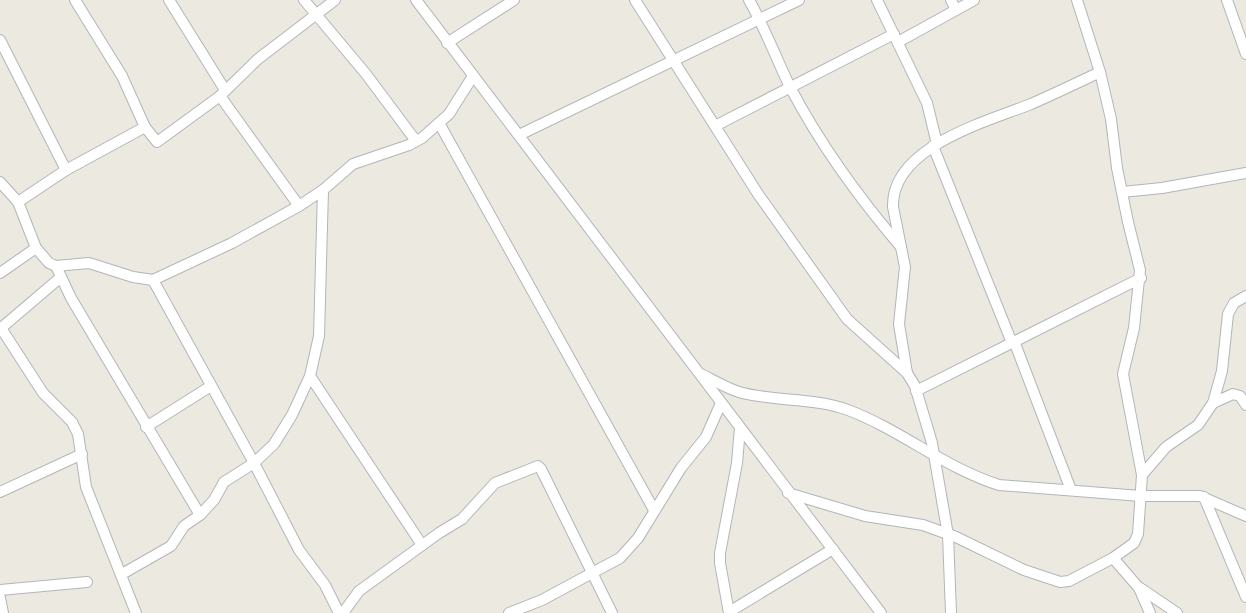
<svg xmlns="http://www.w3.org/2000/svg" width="1246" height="613" viewBox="0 0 1246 613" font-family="'Space Grotesk',sans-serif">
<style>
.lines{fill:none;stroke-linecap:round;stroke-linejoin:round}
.minor-casing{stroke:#b2b5b9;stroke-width:12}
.minor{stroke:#fff;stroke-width:10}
</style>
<rect width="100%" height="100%" fill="#ece9e1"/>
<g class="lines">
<g class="minor-casing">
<g id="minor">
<path d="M 75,0 L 122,76 L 145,127 L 157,142 L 220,96 L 258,59 L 335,0"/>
<path d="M 169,0 L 225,90"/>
<path d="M 304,0 L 366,74 L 416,141"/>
<path d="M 416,0 L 881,613"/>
<path d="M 635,0 L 758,194 L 847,319 L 907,373 L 915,386 L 932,443 L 948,535 L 951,613"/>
<path d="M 749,0 C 765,28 776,58 790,87 C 820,144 859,198 901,247"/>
<path d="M 877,0 L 927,103 L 937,144"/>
<path d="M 951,0 L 956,10"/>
<path d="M 1227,0 L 1246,54"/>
<path d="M 0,40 L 66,170"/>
<path d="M 898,42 L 974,0"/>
<path d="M 447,43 L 514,0"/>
<path d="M 220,96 L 299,206"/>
<path d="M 439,123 L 654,510"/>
<path d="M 715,126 L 894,34"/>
<path d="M 519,135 L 799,0"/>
<path d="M 933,146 L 1012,343"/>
<path d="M 0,182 L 18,202 L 36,248 L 49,263 L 56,266 L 89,263 L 133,277 L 153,280 L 232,243 L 299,206 L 323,190 L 353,164 L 409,145 L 422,138 L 449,114 L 473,76"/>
<path d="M 1122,192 L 1162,188 L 1246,173"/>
<path d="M 18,202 L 66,170 L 145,127"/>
<path d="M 56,266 L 71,298 L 200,515"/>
<path d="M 0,273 L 36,248"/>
<path d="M 153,280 L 254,463 L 299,550 L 325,585 L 339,613"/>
<path d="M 1,328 L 43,393 L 72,422 L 78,434 L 86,487 L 136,613"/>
<path d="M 0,329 L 61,277"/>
<path d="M 1014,341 L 1071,490"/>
<path d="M 907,373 L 899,324 L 905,267 L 893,207 C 891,147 986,122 1031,104 C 1054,94 1077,83 1100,72"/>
<path d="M 701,374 C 713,380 726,388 739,392 C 774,402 813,397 848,410 C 901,430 945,468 999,485 L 1141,496 L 1200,496 L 1246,516"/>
<path d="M 310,376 L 422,545"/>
<path d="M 916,391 L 1141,278"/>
<path d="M 1213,403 L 1233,394 L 1240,396 L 1246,405"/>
<path d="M 146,427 L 211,386"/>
<path d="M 1142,475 L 1166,447 L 1198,425 L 1213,403 L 1222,371 L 1228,314 L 1234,303 L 1246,296"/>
<path d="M 0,492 L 82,454"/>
<path d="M 788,493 L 865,516 L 923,525 L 956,537 L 1024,570 L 1060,582 L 1069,581 L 1113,558 L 1134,543 L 1138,534 L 1142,475 L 1123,374 L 1134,328 L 1140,270 L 1128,222 L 1117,168 L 1111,119 L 1100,72 L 1077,0"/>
<path d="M 1204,497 L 1246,597"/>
<path d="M 1113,558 L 1139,588 L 1150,613"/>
<path d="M 122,574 L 171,546 L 184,526 L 200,515 L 214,500 L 224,482 L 254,463 L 274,444 L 292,415 L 310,376 L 319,336 L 323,190"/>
<path d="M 1140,588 L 1177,613"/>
<path d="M 0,590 L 87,582"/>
<path d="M 0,598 L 3,613"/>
<path d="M 729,612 L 833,549"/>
<path d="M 343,613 L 359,591 L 439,533 L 462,519 L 495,483 L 538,466 L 541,469 L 612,613"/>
<path d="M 509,613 L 542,600 L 620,558 L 638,538 L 681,468 L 706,437 L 721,403"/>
<path d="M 729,613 L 720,563 L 720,553 L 737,463 L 740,428"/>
</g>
</g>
<use href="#minor" class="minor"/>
</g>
</svg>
